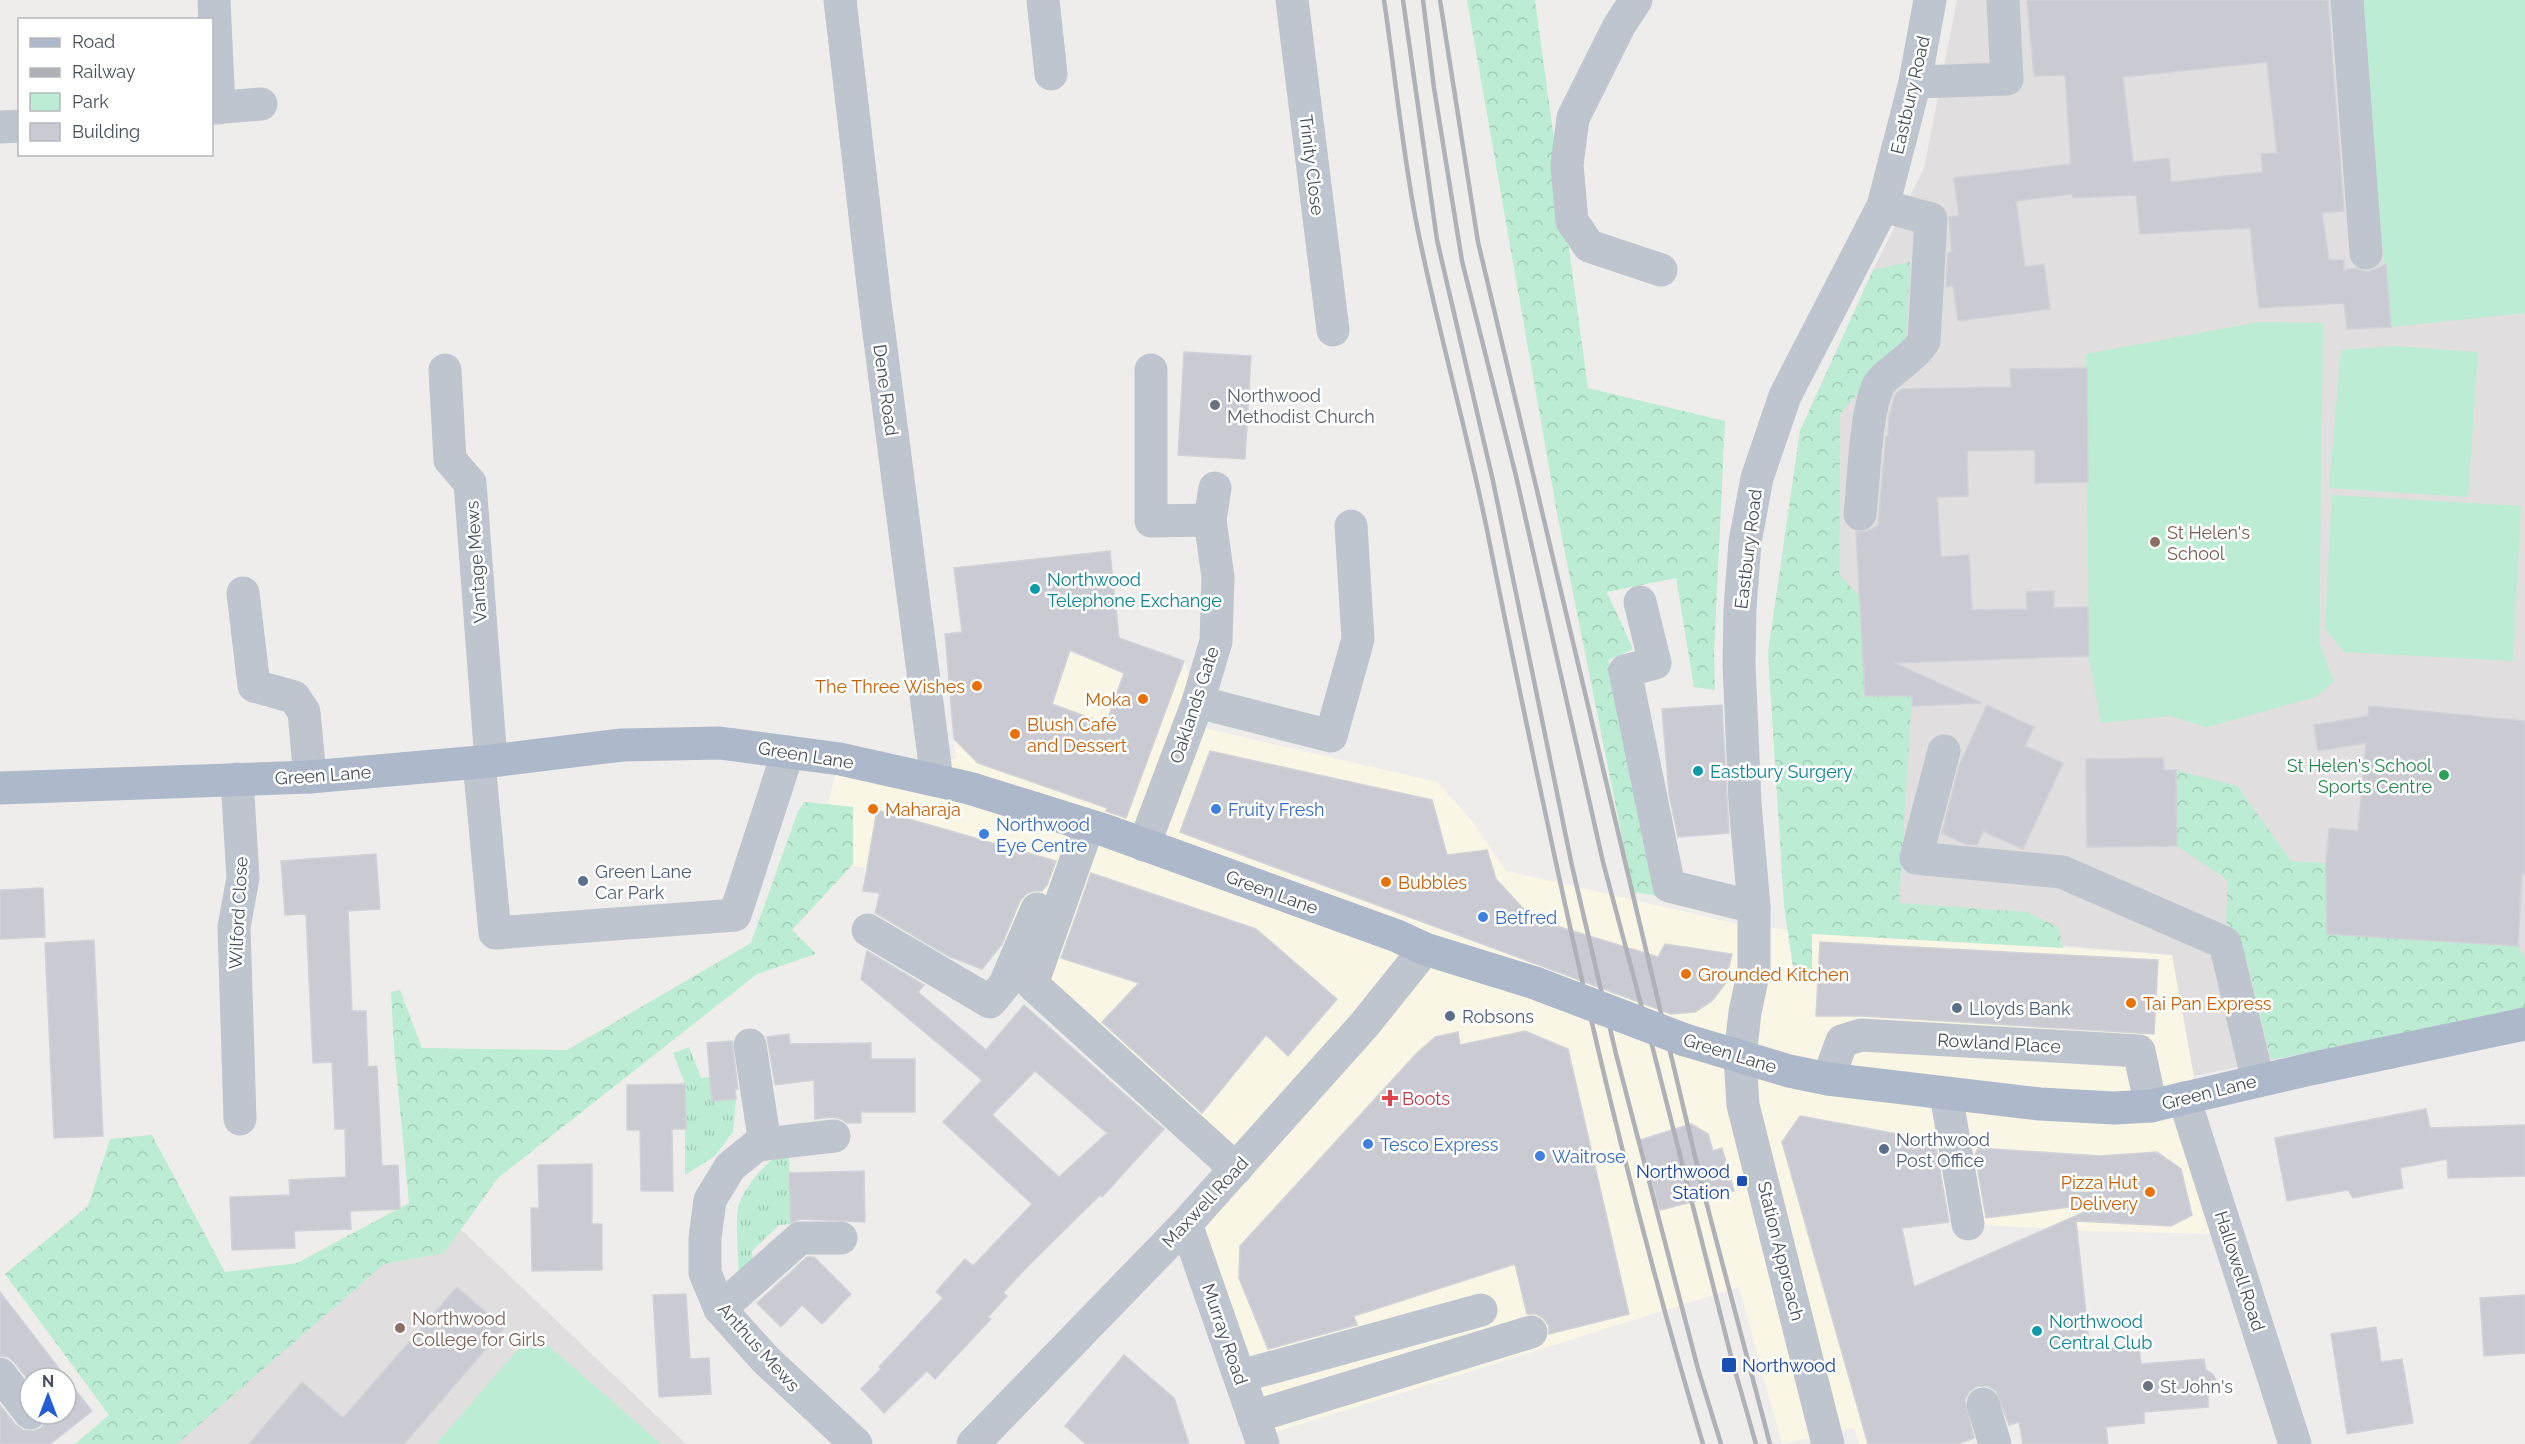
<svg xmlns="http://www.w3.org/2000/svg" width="2525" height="1444" viewBox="0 0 2525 1444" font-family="Raleway,sans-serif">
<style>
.commercial{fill:#faf6e5}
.education{fill:#e0dede}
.grass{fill:url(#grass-tufts)}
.forest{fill:url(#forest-crowns)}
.park{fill:#bcecd3}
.building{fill:#cacbd2;stroke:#d1d2d8;stroke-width:1.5;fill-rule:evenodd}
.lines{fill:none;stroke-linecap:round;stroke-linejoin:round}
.minor{stroke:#bec5ce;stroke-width:33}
.major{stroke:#adb9ca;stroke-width:33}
.rail{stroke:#afb1b7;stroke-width:4.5}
.major-bridge{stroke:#adb9ca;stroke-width:33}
.worship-dot{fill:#6b7280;stroke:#fff;stroke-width:2}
.education-dot{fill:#8d6e63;stroke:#fff;stroke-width:2}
.culture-dot{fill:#0f9aa8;stroke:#fff;stroke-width:2}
.food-dot{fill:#e8710a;stroke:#fff;stroke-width:2}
.leisure-dot{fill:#2e9e5b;stroke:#fff;stroke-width:2}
.shop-dot{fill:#3f7fe0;stroke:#fff;stroke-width:2}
.service-dot{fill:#5c6f8a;stroke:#fff;stroke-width:2}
.health-dot{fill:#e0444e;stroke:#fff;stroke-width:2}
.transit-dot{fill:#1a4fb4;stroke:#fff;stroke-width:2}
.labels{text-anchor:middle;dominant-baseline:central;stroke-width:5;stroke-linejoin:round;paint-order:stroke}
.street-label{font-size:18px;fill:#464e59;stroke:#fff}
.worship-label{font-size:18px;fill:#5b616d;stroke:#fff;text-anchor:start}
.education-label{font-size:18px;fill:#785e54;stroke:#fff;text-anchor:start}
.culture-label{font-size:18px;fill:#0d838f;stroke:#fff;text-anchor:start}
.food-label{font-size:18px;fill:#c56008;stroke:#fff;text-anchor:start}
.leisure-label{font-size:18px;fill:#27864d;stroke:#fff;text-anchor:end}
.shop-label{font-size:18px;fill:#366cbe;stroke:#fff;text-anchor:start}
.service-label{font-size:18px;fill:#4e5e75;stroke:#fff;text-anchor:start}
.health-label{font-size:18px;fill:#be3a42;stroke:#fff;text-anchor:start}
.transit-label{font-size:18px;fill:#164399;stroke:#fff;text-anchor:end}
</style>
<defs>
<pattern id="grass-tufts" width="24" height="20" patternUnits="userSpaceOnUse" patternTransform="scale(1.5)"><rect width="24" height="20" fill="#bcecd3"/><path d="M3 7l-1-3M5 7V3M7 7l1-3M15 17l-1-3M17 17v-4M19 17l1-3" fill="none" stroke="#a3ccb7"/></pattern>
<pattern id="forest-crowns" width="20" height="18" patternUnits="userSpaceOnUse" patternTransform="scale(1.5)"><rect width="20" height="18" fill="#bcecd3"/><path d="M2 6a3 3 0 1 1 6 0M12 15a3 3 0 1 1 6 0" fill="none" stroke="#a3ccb7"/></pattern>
</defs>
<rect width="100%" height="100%" fill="#efedec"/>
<path class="commercial" d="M 1005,627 L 1098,663 L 1109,635 L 1184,661 L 1208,729 L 1437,782 L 1472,821 L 1506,871 L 1752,927 L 2172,955 L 2194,1076 L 2184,1098 L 2216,1234 L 2092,1231 L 1968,1224 L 1958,1191 L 1865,1193 L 1923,1444 L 1859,1444 L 1854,1428 L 1782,1444 L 1739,1287 L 1260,1437 L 1186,1224 L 1236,1169 L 1042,994 L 1028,910 L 982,969 L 929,946 L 936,927 L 919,918 L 910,937 L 874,921 L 880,893 L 863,891 L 865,868 L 813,858 L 840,759 L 956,759 L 945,634 Z"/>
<g class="education">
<path d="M 1957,0 L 2525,0 L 2525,1008 L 2194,1076 L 2172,955 L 1786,922 L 1768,653 L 1800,431 L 1873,270 L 1924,168 Z"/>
<path d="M 448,1217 L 686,1444 L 154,1444 L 171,1402 Z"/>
</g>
<g class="grass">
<path d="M 689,1047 L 701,1078 L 710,1077 L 712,1101 L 736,1099 L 733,1132 L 715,1156 L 685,1175 L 685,1084 L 673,1053 Z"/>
<path d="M 789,1150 L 791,1224 L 779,1225 L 752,1251 L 753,1266 L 739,1283 C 739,1264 735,1225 738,1208 C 742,1189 770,1155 789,1150 Z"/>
</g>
<g class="forest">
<path d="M 1467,0 L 1535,0 L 1588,388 L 1725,421 L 1714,654 L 1715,690 L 1694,687 L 1676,578 L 1607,592 L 1633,649 L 1609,660 L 1669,898 L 1633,892 L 1557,513 Z"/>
<path d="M 1910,262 L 1906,337 L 1840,414 L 1839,574 L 1859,596 L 1865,695 L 1912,696 L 1899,903 L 2026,912 L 2058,927 L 2063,948 L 1812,934 L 1812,980 L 1795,981 L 1784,906 L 1768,653 L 1800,431 L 1873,270 Z"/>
<path d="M 2176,770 L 2237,786 L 2291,861 L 2326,863 L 2327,934 L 2518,946 L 2525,958 L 2525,1008 L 2271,1060 L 2247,961 L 2226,921 L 2228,880 L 2177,846 Z"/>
<path d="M 805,802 L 853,807 L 853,864 L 792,930 L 816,954 L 757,974 L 498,1178 L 444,1253 L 384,1264 L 177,1444 L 75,1444 L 109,1415 L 5,1274 L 88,1206 L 110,1139 L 152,1135 L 225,1272 L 297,1263 L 409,1203 L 394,1047 L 391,992 L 400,990 L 422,1048 L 567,1050 L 751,943 L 798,811 Z"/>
</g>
<g class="park">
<path d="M 2357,0 L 2525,0 L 2525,313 L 2391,327 Z"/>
<path d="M 2258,322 L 2323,323 L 2319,643 L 2334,681 L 2316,697 L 2207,727 L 2170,716 L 2101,723 L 2089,656 L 2086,354 Z"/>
<path d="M 2394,346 L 2478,352 L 2468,497 L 2329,488 L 2341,350 Z"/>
<path d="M 2332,495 L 2521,506 L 2513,661 L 2344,652 L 2325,628 Z"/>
<path d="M 533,1332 L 661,1444 L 436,1444 Z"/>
</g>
<g class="building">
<path d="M 2027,0 L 2328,0 L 2344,211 L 2322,213 L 2329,260 L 2344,260 L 2344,270 L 2356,268 L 2367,272 L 2386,264 L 2391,327 L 2347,329 L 2344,303 L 2259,308 L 2250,228 L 2140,234 L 2136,195 L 2073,198 L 2072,194 L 2016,201 L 2025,267 L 2044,264 L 2050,309 L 1958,321 L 1953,286 L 1946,287 L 1948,253 L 1952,252 L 1949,217 L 1959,216 L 1954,178 L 2071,164 L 2065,75 L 2034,76 ZM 2267,62 L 2277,153 L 2261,154 L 2263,172 L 2171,182 L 2169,158 L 2133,162 L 2123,77 Z"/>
<path d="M 1184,352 L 1251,356 L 1245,459 L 1178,455 Z"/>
<path d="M 2087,368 L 2088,482 L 2035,483 L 2035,450 L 1967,451 L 1968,496 L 1937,497 L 1941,557 L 1969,555 L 1972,610 L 2027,609 L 2026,592 L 2054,591 L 2054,608 L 2088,607 L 2089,656 L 1895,663 L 1982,703 L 1912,706 L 1912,696 L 1865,696 L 1856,532 L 1867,531 L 1878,526 L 1886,436 L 1888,436 L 1889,417 L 1895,395 L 1901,389 L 2011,387 L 2010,369 Z"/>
<path d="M 1110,551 L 1119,638 L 1184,661 L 1126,818 L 1106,811 L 1107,808 L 978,763 L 954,739 L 945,634 L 962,632 L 954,568 ZM 1070,650 L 1124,673 L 1106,724 L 1052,704 Z"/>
<path d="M 1722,705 L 1729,833 L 1678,837 L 1669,794 L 1662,709 Z"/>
<path d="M 1987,705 L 2034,727 L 2025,746 L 2063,763 L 2023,849 L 1983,831 L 1977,845 L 1965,844 L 1942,833 L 1959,766 Z"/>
<path d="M 2369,706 L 2525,721 L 2525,874 L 2522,874 L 2518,946 L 2327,934 L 2326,863 L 2329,828 L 2358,831 L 2366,743 L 2318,751 L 2314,725 L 2368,716 Z"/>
<path d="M 1210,751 L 1432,800 L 1447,855 L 1487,850 L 1496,879 L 1530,916 L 1540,921 L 1658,957 L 1665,944 L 1732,954 L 1725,984 L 1712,1001 L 1695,1012 L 1671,1014 L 1180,832 Z"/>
<path d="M 2163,758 L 2164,770 L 2176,770 L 2177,846 L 2087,847 L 2086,759 Z"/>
<path d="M 877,810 L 1056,861 L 1047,885 L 1042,891 L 1034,891 L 1026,894 L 1020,901 L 1002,944 L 982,969 L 948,956 L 875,913 L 880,893 L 863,891 Z"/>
<path d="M 376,854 L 380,909 L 348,911 L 352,1011 L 366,1011 L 368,1067 L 377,1066 L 382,1166 L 398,1165 L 400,1209 L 350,1211 L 351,1229 L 294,1231 L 295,1248 L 232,1250 L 230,1197 L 290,1195 L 289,1180 L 346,1177 L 345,1129 L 335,1129 L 332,1062 L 313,1063 L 306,914 L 285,915 L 281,861 Z"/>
<path d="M 1091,873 L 1256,929 L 1337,999 L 1288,1056 L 1266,1035 L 1202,1113 L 1102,1022 L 1139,983 L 1061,958 Z"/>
<path d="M 43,888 L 45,937 L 0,939 L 0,890 Z"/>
<path d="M 94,940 L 103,1136 L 54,1138 L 45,943 Z"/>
<path d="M 1820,942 L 2158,960 L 2154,1034 L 1862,1016 L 1816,1016 Z"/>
<path d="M 867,951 L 924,985 L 918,992 L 986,1050 L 1024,1005 L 1164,1129 L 1102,1197 L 1100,1195 L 1026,1268 L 1003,1293 L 1007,1296 L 988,1317 L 991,1319 L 935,1379 L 927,1371 L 884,1413 L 861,1389 L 881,1369 L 879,1367 L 943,1298 L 936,1292 L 965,1259 L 973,1266 L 1032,1204 L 943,1122 L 982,1080 L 861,979 ZM 1035,1071 L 1107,1133 L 1059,1177 L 992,1115 Z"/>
<path d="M 1525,1031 L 1568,1049 L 1629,1314 L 1549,1334 L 1549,1326 L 1543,1318 L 1536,1314 L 1527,1314 L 1515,1264 L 1354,1316 L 1357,1325 L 1268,1349 L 1239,1278 L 1240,1246 L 1416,1054 L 1435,1037 L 1458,1032 L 1460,1045 Z"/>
<path d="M 789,1034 L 790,1044 L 871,1043 L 871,1059 L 915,1059 L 915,1112 L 861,1112 L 861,1123 L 847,1123 L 841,1119 L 832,1117 L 815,1119 L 814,1080 L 775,1085 L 767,1037 Z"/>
<path d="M 732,1041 L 738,1089 L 735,1089 L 736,1099 L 712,1101 L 707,1043 Z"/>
<path d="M 685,1084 L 686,1129 L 672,1129 L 673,1191 L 641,1191 L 640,1130 L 627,1130 L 627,1085 Z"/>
<path d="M 2426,1109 L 2430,1128 L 2525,1125 L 2525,1176 L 2448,1178 L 2447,1159 L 2400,1168 L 2403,1188 L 2353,1198 L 2348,1190 L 2287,1201 L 2275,1138 Z"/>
<path d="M 1800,1116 L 1935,1141 L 1949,1222 L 1902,1228 L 1914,1287 L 2107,1202 L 1986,1218 L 1975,1155 L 1978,1148 L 2100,1156 L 2157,1152 L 2181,1169 L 2192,1215 L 2171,1226 L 2076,1221 L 2090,1350 L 2139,1347 L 2141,1364 L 2204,1359 L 2206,1370 L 2213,1374 L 2217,1382 L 2215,1390 L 2208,1395 L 2208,1407 L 2144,1412 L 2144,1423 L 2106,1427 L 2108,1444 L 2023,1444 L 2019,1422 L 2009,1425 L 1996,1391 L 1988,1386 L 1978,1386 L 1969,1392 L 1965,1400 L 1974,1438 L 1958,1444 L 1868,1444 L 1782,1142 Z"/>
<path d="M 1691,1124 L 1708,1134 L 1713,1151 L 1722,1148 L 1734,1191 L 1660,1210 L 1640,1140 Z"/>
<path d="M 592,1164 L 592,1224 L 602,1224 L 602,1270 L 532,1271 L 531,1208 L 539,1208 L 538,1165 Z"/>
<path d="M 864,1171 L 865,1222 L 800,1219 L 791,1223 L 789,1173 Z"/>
<path d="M 807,1257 L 814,1257 L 851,1294 L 822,1324 L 802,1305 L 781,1327 L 757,1303 Z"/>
<path d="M 457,1287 L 504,1328 L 404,1444 L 249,1444 L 302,1382 L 343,1418 Z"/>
<path d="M 0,1292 L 92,1411 L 50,1444 L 0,1444 L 0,1405 L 15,1424 L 23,1430 L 33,1431 L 41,1428 L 47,1421 L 48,1414 L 66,1414 L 66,1378 L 30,1378 L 30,1382 L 14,1362 L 8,1357 L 0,1356 Z"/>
<path d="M 686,1294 L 690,1359 L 709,1358 L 711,1394 L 659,1397 L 653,1295 Z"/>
<path d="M 2525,1295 L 2525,1353 L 2484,1356 L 2480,1298 Z"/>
<path d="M 2376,1327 L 2381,1362 L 2402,1359 L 2413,1423 L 2347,1434 L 2331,1334 Z"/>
<path d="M 1124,1355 L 1174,1398 L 1189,1444 L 1086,1444 L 1065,1426 Z"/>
</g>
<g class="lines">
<g class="minor">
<path d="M 214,0 L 219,108"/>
<path d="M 840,0 L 875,302 L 937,780"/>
<path d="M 1043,0 L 1051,74"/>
<path d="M 1292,0 L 1333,330"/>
<path d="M 1636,0 L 1619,26 L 1573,118 L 1567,165 L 1572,221 L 1589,246 L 1661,270"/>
<path d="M 2347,0 L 2366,253"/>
<path d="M 1915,82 L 2007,79 L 2003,0"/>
<path d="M 212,108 L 261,104"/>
<path d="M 0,127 L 20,126"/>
<path d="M 445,370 L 450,460 L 470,483 L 491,761"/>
<path d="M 1151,370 L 1151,521 L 1210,520"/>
<path d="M 1860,514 C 1864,480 1865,415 1878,386 C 1884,374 1914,358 1924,341 L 1931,219 L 1883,206"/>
<path d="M 243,593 L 254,686 L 294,697 L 304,712 L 310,777"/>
<path d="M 1640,602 L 1655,663 L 1625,671 L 1669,886 L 1754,907"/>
<path d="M 1198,702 L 1331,736 L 1358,639 L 1351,526"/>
<path d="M 1944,751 L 1916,858 L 2062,872 L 2225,943 L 2258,1081"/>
<path d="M 479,762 L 495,933 L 735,915 L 788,752"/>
<path d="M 237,779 L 243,878 L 234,927 L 240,1119"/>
<path d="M 1088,826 L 1032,984 L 1236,1169"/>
<path d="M 1144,845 L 1198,702 L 1216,641 L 1218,577 L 1210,520 L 1215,488"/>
<path d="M 868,930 L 990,1002 L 1005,984 L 1037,909"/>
<path d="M 750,1045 L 765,1144"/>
<path d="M 1828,1079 L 1842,1041 L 1861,1035 L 2139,1051 L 2151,1106"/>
<path d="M 1946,1094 L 1968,1224"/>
<path d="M 2184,1098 L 2295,1444"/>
<path d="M 834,1136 L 757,1145 L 730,1167 L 710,1200 L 705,1238 L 705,1273 L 720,1309 L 766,1360 L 856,1444"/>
<path d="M 1186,1224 L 1263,1444"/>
<path d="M 720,1309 L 800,1238 L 841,1238"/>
<path d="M 0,1374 L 30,1413"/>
<path d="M 1241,1376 L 1481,1310"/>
<path d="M 1983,1404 L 1995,1444"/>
<path d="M 1253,1417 L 1531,1332"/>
<path d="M 973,1444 L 1186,1224 L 1364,1025 L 1425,949"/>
<path d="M 1828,1444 L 1743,1105 L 1740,1057 L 1745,1012 L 1754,970 L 1754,907 L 1745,803 L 1739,664 L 1740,609 L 1745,542 L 1757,478 L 1785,396 L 1883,206 L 1915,82 L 1930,0"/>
</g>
<g class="major">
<path d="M 0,788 L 310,777 L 491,761 L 622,745 L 720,743 L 840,759 L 969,788 L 1107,831 L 1397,936 L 1425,949 L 1535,983"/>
<path d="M 1685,1040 L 1789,1071 L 1828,1079 L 2040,1104 L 2114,1108 L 2151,1106 L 2310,1069 L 2525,1024"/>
</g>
<g class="rail">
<path d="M 1384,0 C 1395,73 1402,148 1416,221 C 1436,323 1465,423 1486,525 C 1548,834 1612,1142 1703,1444"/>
<path d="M 1403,0 L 1437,240 L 1493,481 L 1572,866 L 1616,1054 L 1698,1369 L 1721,1444"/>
<path d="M 1423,0 L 1434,88 L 1462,261 L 1516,476 L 1603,862 L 1654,1053 L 1732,1360 L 1756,1444"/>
<path d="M 1440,0 L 1478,242 L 1703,1190 L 1770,1444"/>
</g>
<path class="major-bridge" d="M 1535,983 L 1685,1040"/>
</g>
<g class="worship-dot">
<circle cx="1215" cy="405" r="6"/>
<circle cx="2148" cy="1386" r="6"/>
</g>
<g class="education-dot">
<circle cx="2155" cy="542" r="6"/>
<circle cx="400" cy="1328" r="6"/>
</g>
<g class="culture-dot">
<circle cx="1035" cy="589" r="6"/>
<circle cx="1698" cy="771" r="6"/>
<circle cx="2037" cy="1331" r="6"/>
</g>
<g class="food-dot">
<circle cx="977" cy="686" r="6"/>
<circle cx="1143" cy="699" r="6"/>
<circle cx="1015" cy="734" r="6"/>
<circle cx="873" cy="809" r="6"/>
<circle cx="1386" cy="882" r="6"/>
<circle cx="1686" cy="974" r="6"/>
<circle cx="2131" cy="1003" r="6"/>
<circle cx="2150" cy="1192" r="6"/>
</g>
<circle class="leisure-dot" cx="2444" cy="775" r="6"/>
<g class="shop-dot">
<circle cx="1216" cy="809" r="6"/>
<circle cx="984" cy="834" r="6"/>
<circle cx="1483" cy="917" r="6"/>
<circle cx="1368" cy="1144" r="6"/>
<circle cx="1540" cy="1156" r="6"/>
</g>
<g class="service-dot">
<circle cx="583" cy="881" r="6"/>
<circle cx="1957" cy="1008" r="6"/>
<circle cx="1450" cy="1016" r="6"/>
<circle cx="1884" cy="1149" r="6"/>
</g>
<path class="health-dot" d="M1387 1089h6v6h6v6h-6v6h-6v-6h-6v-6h6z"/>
<g class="transit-dot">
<rect x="1736" y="1175" width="12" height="12" rx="3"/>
<rect x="1721" y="1357" width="16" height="16" rx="3"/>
</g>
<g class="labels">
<g class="street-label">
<text transform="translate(1910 95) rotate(-77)">Eastbury Road</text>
<text transform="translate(1312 165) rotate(83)">Trinity Close</text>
<text transform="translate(886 390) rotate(82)">Dene Road</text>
<text transform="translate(1748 549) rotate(-83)">Eastbury Road</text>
<text transform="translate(476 562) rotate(-94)">Vantage Mews</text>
<text transform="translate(1194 705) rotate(-72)">Oaklands Gate</text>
<text transform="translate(806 755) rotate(9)">Green Lane</text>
<text transform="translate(323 775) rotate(-4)">Green Lane</text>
<text transform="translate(1272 892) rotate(20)">Green Lane</text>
<text transform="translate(238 913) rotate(-87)">Wilford Close</text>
<text transform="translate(1999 1043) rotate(3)">Rowland Place</text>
<text transform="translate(1730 1053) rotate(17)">Green Lane</text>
<text transform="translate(2209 1092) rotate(-14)">Green Lane</text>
<text transform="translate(1205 1202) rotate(-47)">Maxwell Road</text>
<text transform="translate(1781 1251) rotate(76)">Station Approach</text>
<text transform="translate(2240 1271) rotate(72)">Hallowell Road</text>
<text transform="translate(1225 1334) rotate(71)">Murray Road</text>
<text transform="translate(759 1347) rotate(48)">Anthus Mews</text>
</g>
<g class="worship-label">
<text x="1227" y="395">Northwood<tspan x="1227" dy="21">Methodist Church</tspan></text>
<text x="2160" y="1386">St John's</text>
</g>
<g class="education-label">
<text x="2167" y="532">St Helen's<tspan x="2167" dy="21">School</tspan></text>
<text x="412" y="1318">Northwood<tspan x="412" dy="21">College for Girls</tspan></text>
</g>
<g class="culture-label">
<text x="1047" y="579">Northwood<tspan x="1047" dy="21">Telephone Exchange</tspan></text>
<text x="1710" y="771">Eastbury Surgery</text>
<text x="2049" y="1321">Northwood<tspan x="2049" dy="21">Central Club</tspan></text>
</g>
<g class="food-label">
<text x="965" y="686" text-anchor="end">The Three Wishes</text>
<text x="1131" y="699" text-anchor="end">Moka</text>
<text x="1027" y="724">Blush Café<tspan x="1027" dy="21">and Dessert</tspan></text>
<text x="885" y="809">Maharaja</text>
<text x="1398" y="882">Bubbles</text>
<text x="1698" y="974">Grounded Kitchen</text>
<text x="2143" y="1003">Tai Pan Express</text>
<text x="2138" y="1182" text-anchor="end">Pizza Hut<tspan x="2138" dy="21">Delivery</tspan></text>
</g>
<g class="leisure-label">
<text x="2432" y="765">St Helen's School<tspan x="2432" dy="21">Sports Centre</tspan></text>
</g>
<g class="shop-label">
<text x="1228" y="809">Fruity Fresh</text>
<text x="996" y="824">Northwood<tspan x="996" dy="21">Eye Centre</tspan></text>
<text x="1495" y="917">Betfred</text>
<text x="1380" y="1144">Tesco Express</text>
<text x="1552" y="1156">Waitrose</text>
</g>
<g class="service-label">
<text x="595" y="871">Green Lane<tspan x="595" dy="21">Car Park</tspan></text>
<text x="1969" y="1008">Lloyds Bank</text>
<text x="1462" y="1016">Robsons</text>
<text x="1896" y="1139">Northwood<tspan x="1896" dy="21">Post Office</tspan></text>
</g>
<g class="health-label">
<text x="1402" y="1098">Boots</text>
</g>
<g class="transit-label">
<text x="1730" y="1171">Northwood<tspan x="1730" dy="21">Station</tspan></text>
<text x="1742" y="1365" text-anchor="start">Northwood</text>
</g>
</g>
<rect x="18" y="18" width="195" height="138" fill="#ffffff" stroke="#b5b8bd" stroke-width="1.5"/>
<rect x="30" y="38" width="30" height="9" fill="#adb9ca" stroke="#b5b8bd" stroke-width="1.5"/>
<text x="72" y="48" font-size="18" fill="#464e59">Road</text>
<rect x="30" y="68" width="30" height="9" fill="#afb1b7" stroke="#b5b8bd" stroke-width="1.5"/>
<text x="72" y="78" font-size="18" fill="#464e59">Railway</text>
<rect x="30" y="93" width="30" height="18" fill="#bcecd3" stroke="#b5b8bd" stroke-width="1.5"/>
<text x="72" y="108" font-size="18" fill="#464e59">Park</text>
<rect x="30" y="123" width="30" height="18" fill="#cacbd2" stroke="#b5b8bd" stroke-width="1.5"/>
<text x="72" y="138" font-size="18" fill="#464e59">Building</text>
<g transform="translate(48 1396)"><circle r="28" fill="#ffffff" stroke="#b5b8bd" stroke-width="1.5"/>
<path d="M0-4.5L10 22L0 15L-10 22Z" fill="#225dd4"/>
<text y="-9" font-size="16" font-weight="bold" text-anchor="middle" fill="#464e59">N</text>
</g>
</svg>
